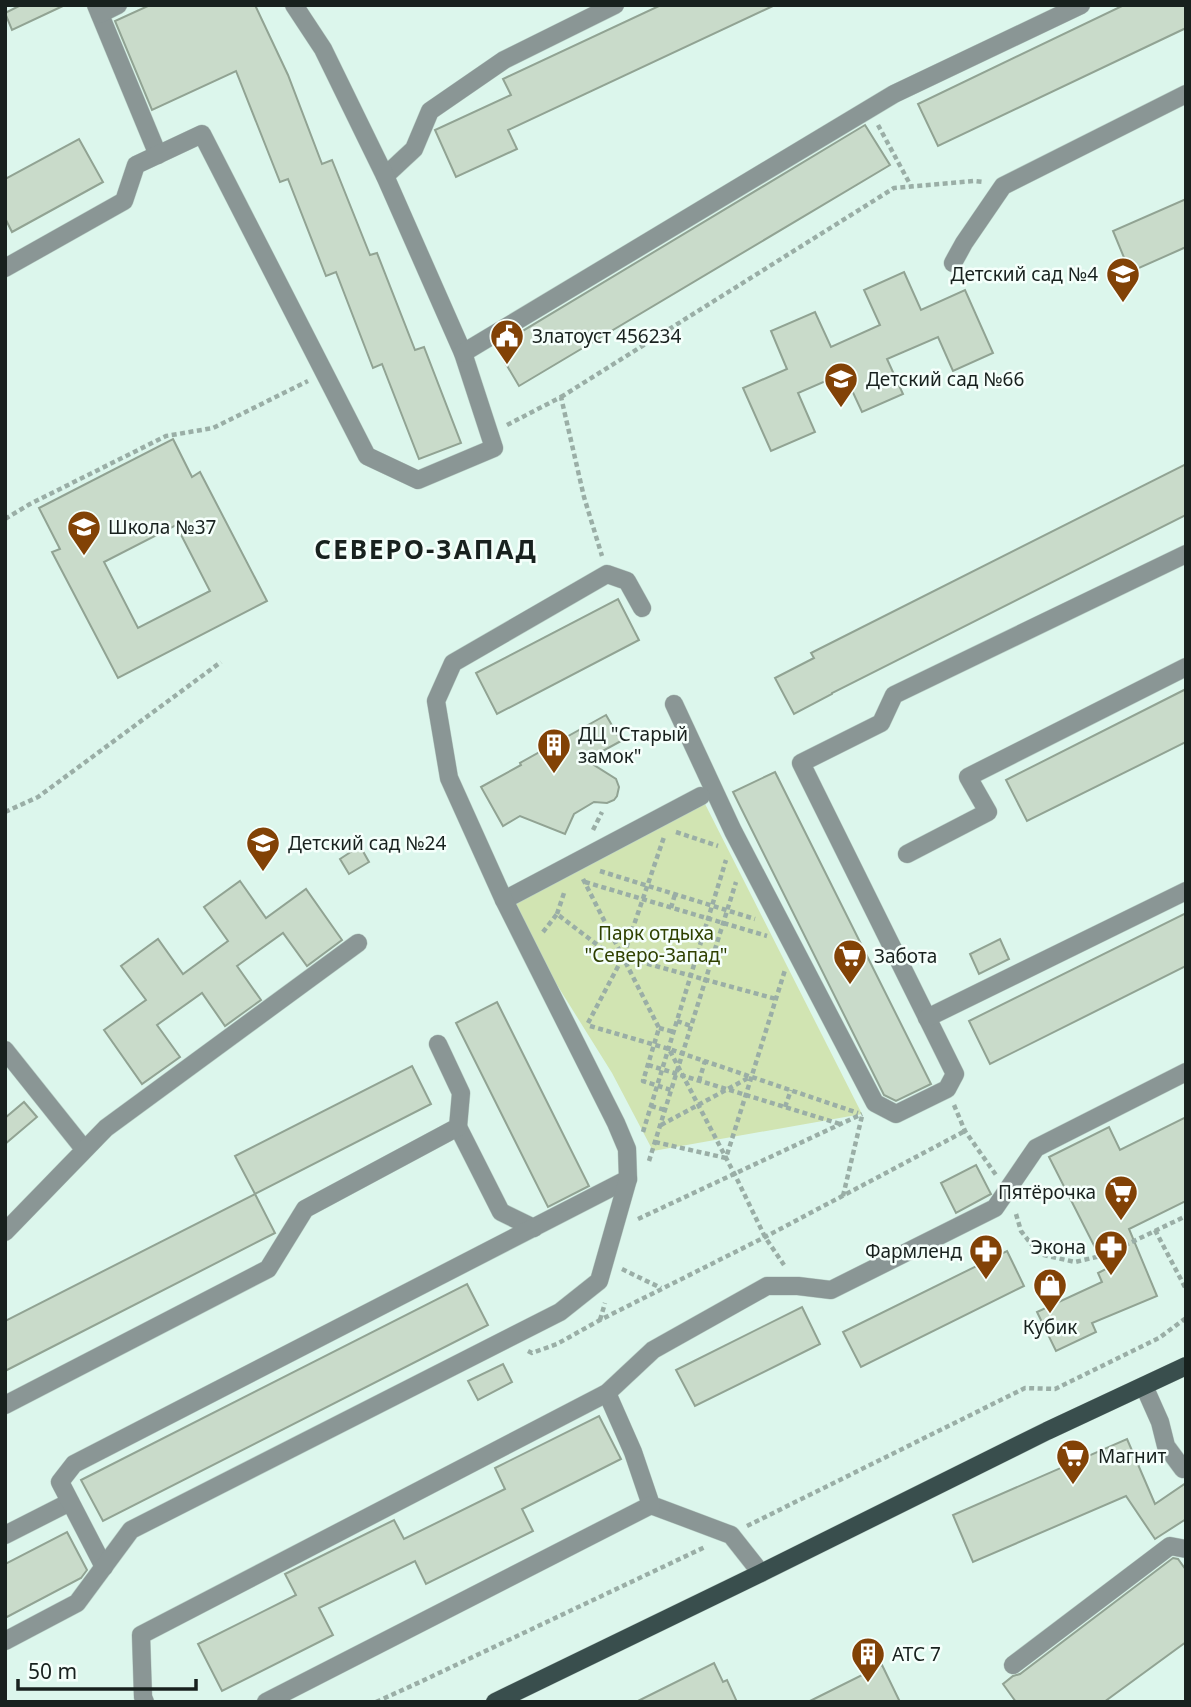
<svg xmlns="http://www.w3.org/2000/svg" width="1191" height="1707" viewBox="0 0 1191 1707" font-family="'Noto Sans',sans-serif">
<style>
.green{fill:#d1e4b2}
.building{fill:#c9dbca;stroke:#91a393;stroke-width:2;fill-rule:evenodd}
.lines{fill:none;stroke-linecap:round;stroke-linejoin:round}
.minor-casing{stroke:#b9d0c7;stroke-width:19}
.major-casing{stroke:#b9d0c7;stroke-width:19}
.path{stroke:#9aaea6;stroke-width:4.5;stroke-dasharray:5 3.5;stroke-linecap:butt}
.minor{stroke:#8a9695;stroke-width:18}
.major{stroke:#394e4d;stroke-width:18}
.labels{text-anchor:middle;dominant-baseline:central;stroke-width:5;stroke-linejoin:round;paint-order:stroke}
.poi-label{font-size:19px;fill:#18211e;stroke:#f5fffb;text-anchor:start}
.park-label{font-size:19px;fill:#2f4100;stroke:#f5fffb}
.district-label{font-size:26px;font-weight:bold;letter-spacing:2px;fill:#18211e;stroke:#f5fffb}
</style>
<rect width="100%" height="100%" fill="#dcf6ec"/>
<path class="green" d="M 701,796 L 862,1114 L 653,1151 L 612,1073 L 504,900 Z"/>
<g class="building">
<path d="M 21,5 L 65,5 L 12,30 L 5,13 Z"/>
<path d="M 150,5 L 255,5 L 288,75 L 322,164 L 332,160 L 370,255 L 377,253 L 415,350 L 424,347 L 461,443 L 419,459 L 382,364 L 373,368 L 336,272 L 326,276 L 288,179 L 280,182 L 236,71 L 152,110 L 115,21 Z"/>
<path d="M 661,5 L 775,5 L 508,130 L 517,149 L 456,177 L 435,130 L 511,95 L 503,79 Z"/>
<path d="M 1124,5 L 1186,5 L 1186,28 L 938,146 L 918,104 Z"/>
<path d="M 865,125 L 890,165 L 519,386 L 496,347 Z"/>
<path d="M 79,139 L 103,182 L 12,232 L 5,218 L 5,179 Z"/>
<path d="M 1186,199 L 1186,247 L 1130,272 L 1113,231 Z"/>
<path d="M 904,272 L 921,310 L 965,290 L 993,353 L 953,371 L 938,337 L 887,359 L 903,394 L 862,412 L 844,373 L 798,393 L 815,432 L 771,451 L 743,388 L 787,369 L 771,331 L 815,312 L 831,347 L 880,325 L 864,290 Z"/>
<path d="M 173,439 L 192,477 L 200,472 L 267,601 L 118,678 L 52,552 L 60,549 L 39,508 ZM 176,525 L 210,591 L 138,628 L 104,562 Z"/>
<path d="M 1186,464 L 1186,515 L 832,693 L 832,694 L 794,714 L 775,678 L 814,658 L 811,653 Z"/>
<path d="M 618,599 L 639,640 L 497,714 L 476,673 Z"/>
<path d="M 1186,689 L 1186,742 L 1027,821 L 1006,780 Z"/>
<path d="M 606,715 L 621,741 L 586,760 L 616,779 L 619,787 L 617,796 L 614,800 L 607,803 L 594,802 L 574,814 L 565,834 L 520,816 L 503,826 L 481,787 L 521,765 L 520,763 Z"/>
<path d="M 775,772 L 931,1084 L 896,1101 L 884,1095 L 733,792 Z"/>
<path d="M 360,846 L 369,862 L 349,874 L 340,859 Z"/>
<path d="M 240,881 L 266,918 L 306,889 L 342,940 L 307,966 L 283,933 L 237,966 L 261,1000 L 225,1026 L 202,993 L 157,1025 L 180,1057 L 142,1084 L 104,1030 L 146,1000 L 121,966 L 158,939 L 183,974 L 228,941 L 204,907 Z"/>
<path d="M 1186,913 L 1186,966 L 990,1064 L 969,1021 Z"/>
<path d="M 1000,939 L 1009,959 L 979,974 L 970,954 Z"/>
<path d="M 497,1002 L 589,1186 L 548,1207 L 456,1023 Z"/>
<path d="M 412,1066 L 431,1104 L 255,1194 L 235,1156 Z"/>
<path d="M 24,1102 L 37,1117 L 5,1144 L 5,1118 Z"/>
<path d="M 1186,1117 L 1186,1201 L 1129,1229 L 1157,1296 L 1092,1323 L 1096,1332 L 1056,1351 L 1037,1312 L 1102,1282 L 1098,1273 L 1106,1269 L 1049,1157 L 1109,1127 L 1120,1150 Z"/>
<path d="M 976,1165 L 991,1194 L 956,1213 L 941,1183 Z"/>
<path d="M 255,1194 L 275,1233 L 5,1371 L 5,1321 Z"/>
<path d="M 1007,1251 L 1024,1286 L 861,1367 L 843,1332 Z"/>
<path d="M 467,1284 L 488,1325 L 103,1521 L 81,1480 Z"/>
<path d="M 802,1307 L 820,1344 L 695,1406 L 676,1370 Z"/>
<path d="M 503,1364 L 512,1382 L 478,1400 L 468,1381 Z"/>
<path d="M 599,1416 L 621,1459 L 522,1509 L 533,1531 L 426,1584 L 415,1561 L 319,1608 L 333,1635 L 222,1691 L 198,1644 L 296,1595 L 285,1574 L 394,1520 L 404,1539 L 505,1489 L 495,1468 Z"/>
<path d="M 1127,1439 L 1155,1504 L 1186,1483 L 1186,1519 L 1155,1539 L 1126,1496 L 973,1562 L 953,1515 Z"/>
<path d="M 67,1532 L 87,1570 L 81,1578 L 5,1618 L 5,1564 Z"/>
<path d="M 1173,1558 L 1178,1559 L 1186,1570 L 1186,1642 L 1104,1702 L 1016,1702 L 1003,1684 L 1013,1676 L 1020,1674 Z"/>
<path d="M 714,1663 L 723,1682 L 727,1680 L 737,1702 L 636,1702 Z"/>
<path d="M 882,1665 L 900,1702 L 808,1702 Z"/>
</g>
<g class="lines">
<g class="minor-casing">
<g id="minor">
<path d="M 96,5 L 158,155"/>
<path d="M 100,14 L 118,5"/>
<path d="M 385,176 L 414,149 L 430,111 L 504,60 L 615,5"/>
<path d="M 953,263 L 964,243 L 1003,186 L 1186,94"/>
<path d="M 5,268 L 124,201 L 136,165 L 202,134 L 367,456 L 418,480 L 494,448 L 463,353 L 385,176 L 323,49 L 294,5"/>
<path d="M 463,353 L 894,94 L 1081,5"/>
<path d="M 674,704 L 733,831 L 875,1103 L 896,1114 L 947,1089 L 955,1074 L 801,763 L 881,723 L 894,695 L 1186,554"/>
<path d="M 907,854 L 988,812 L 968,777 L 1186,667"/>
<path d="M 504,900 L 701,796"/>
<path d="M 927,1018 L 1186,891"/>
<path d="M 5,1050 L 84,1149"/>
<path d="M 458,1127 L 501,1212 L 534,1228"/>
<path d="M 5,1232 L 106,1128 L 358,943"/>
<path d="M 1144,1386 L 1160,1422 L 1166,1446 L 1183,1469"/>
<path d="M 607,1393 L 633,1452 L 651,1505 L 731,1535 L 761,1573"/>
<path d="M 5,1405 L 268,1269 L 305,1209 L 458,1127 L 461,1093 L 438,1044"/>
<path d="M 5,1535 L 70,1502"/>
<path d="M 104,1567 L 60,1482 L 74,1464 L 628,1179"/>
<path d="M 5,1641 L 77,1603 L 131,1530 L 560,1312 L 599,1281 L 628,1179 L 627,1149 L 616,1123 L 504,900 L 449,778 L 436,701 L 453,663 L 607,574 L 627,581 L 642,608"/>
<path d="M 1013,1665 L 1170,1546 L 1186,1549"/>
<path d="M 145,1702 L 143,1697 L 141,1635 L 607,1393 L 653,1350 L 767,1286 L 798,1286 L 831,1290 L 995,1208 L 1036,1148 L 1186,1072"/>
<path d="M 266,1702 L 651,1505"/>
</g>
</g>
<g class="major-casing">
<path id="major" d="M 495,1702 L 761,1573 L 1047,1431 L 1186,1366"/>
</g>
<g class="path">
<path d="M 878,125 L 911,186"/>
<path d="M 561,397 L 894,188 L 974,181 L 983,182"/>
<path d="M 507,425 L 561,397 L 584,497 L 602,556"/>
<path d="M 5,519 L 30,504 L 166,436 L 213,428 L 308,381"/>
<path d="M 5,812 L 38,797 L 221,662"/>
<path d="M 593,830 L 602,812"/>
<path d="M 676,832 L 718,846"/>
<path d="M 600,871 L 755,919"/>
<path d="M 583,879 L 659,1028 L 643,1081 L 671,1090"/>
<path d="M 585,882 L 767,936"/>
<path d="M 671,908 L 675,894"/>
<path d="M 557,914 L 565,890"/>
<path d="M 543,932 L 557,914 L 608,953 L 776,999"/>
<path d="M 677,1021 L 691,1026"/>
<path d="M 588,1023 L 623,957 L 664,837"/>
<path d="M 590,1026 L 669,1049 L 858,1113"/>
<path d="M 659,1028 L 674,1032"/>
<path d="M 670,1051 L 735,1175 L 765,1237 L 784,1265"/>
<path d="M 648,1065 L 840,1124"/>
<path d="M 699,1081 L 705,1061"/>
<path d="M 954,1105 L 965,1131 L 996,1175"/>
<path d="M 651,1106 L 665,1110"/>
<path d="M 785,1107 L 791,1090"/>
<path d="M 661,1125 L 750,1077"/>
<path d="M 643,1132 L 726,860"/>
<path d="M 655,1142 L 726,1158 L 785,970"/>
<path d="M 649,1161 L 736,882"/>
<path d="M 843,1196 L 862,1116"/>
<path d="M 1016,1214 L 1021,1231 L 1039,1254 L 1075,1262 L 1105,1255 L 1186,1216"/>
<path d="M 638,1219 L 862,1114"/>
<path d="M 1155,1230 L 1186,1289"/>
<path d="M 622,1269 L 661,1288"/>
<path d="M 600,1320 L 605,1303"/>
<path d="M 528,1351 L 532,1353 L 557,1344 L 600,1320 L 765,1237 L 965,1131"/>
<path d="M 747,1526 L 1025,1388 L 1055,1389 L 1159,1338 L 1186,1318"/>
<path d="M 376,1702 L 420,1682 L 705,1547"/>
</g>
<use href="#minor" class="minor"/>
<use href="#major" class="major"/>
</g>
<defs>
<g id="school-pin" transform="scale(1.75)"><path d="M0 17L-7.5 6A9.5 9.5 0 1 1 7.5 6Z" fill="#824206" stroke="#f5fffb"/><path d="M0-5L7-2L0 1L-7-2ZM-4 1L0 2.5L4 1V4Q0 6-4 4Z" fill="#fff"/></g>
<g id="civic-pin" transform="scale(1.75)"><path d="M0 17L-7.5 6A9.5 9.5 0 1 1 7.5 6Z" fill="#824206" stroke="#f5fffb"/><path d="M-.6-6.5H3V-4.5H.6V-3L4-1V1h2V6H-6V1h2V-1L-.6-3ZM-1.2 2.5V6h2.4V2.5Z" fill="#fff"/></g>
<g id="building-pin" transform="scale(1.75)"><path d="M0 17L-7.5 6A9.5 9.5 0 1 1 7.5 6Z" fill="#824206" stroke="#f5fffb"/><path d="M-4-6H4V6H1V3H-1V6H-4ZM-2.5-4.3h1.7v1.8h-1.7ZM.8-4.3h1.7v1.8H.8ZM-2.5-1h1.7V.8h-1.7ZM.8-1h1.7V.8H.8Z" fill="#fff"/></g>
<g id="supermarket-pin" transform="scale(1.75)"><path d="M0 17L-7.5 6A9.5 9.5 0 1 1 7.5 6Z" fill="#824206" stroke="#f5fffb"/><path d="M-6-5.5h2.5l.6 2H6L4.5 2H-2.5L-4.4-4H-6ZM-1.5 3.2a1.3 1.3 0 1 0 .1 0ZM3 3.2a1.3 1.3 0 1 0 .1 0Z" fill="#fff"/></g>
<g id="pharmacy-pin" transform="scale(1.75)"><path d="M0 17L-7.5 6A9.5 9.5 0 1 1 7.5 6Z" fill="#824206" stroke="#f5fffb"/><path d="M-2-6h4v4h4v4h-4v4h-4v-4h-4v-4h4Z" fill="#fff"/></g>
<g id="shop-pin" transform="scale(1.75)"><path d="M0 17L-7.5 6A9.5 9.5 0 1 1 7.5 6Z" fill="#824206" stroke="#f5fffb"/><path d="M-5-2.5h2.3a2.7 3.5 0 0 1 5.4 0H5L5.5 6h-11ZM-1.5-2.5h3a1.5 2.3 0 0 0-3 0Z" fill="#fff"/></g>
</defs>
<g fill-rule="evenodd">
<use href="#school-pin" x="1123" y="274"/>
<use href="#civic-pin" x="507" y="336"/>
<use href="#school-pin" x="841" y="379"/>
<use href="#school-pin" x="84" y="527"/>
<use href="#building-pin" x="554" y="745"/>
<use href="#school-pin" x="263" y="843"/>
<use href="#supermarket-pin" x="850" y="956"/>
<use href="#supermarket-pin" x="1121" y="1192"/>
<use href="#pharmacy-pin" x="1111" y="1247"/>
<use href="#pharmacy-pin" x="986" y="1251"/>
<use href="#shop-pin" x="1050" y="1285"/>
<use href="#supermarket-pin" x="1073" y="1456"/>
<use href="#building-pin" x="868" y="1654"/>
</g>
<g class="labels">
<g class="poi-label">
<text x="1098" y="274" text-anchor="end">Детский сад №4</text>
<text x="532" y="336">Златоуст 456234</text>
<text x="866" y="379">Детский сад №66</text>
<text x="108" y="527">Школа №37</text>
<text x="578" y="734">ДЦ "Старый<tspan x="578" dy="22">замок"</tspan></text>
<text x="288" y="843">Детский сад №24</text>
<text x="874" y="956">Забота</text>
<text x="1096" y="1192" text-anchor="end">Пятёрочка</text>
<text x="1086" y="1247" text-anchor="end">Экона</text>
<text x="962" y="1251" text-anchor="end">Фармленд</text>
<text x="1050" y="1327" text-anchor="middle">Кубик</text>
<text x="1098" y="1456">Магнит</text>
<text x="892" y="1654">АТС 7</text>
</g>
<g class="park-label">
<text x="656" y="933">Парк отдыха<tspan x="656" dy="22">"Северо-Запад"</tspan></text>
</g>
<g class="district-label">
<text x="426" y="549">СЕВЕРО-ЗАПАД</text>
</g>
</g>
<rect width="1191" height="1707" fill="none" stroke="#18211e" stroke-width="14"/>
<path d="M18 1679v10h178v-10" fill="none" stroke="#18211e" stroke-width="3.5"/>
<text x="28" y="1679" font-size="21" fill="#18211e" stroke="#f5fffb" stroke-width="5" paint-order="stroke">50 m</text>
</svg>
